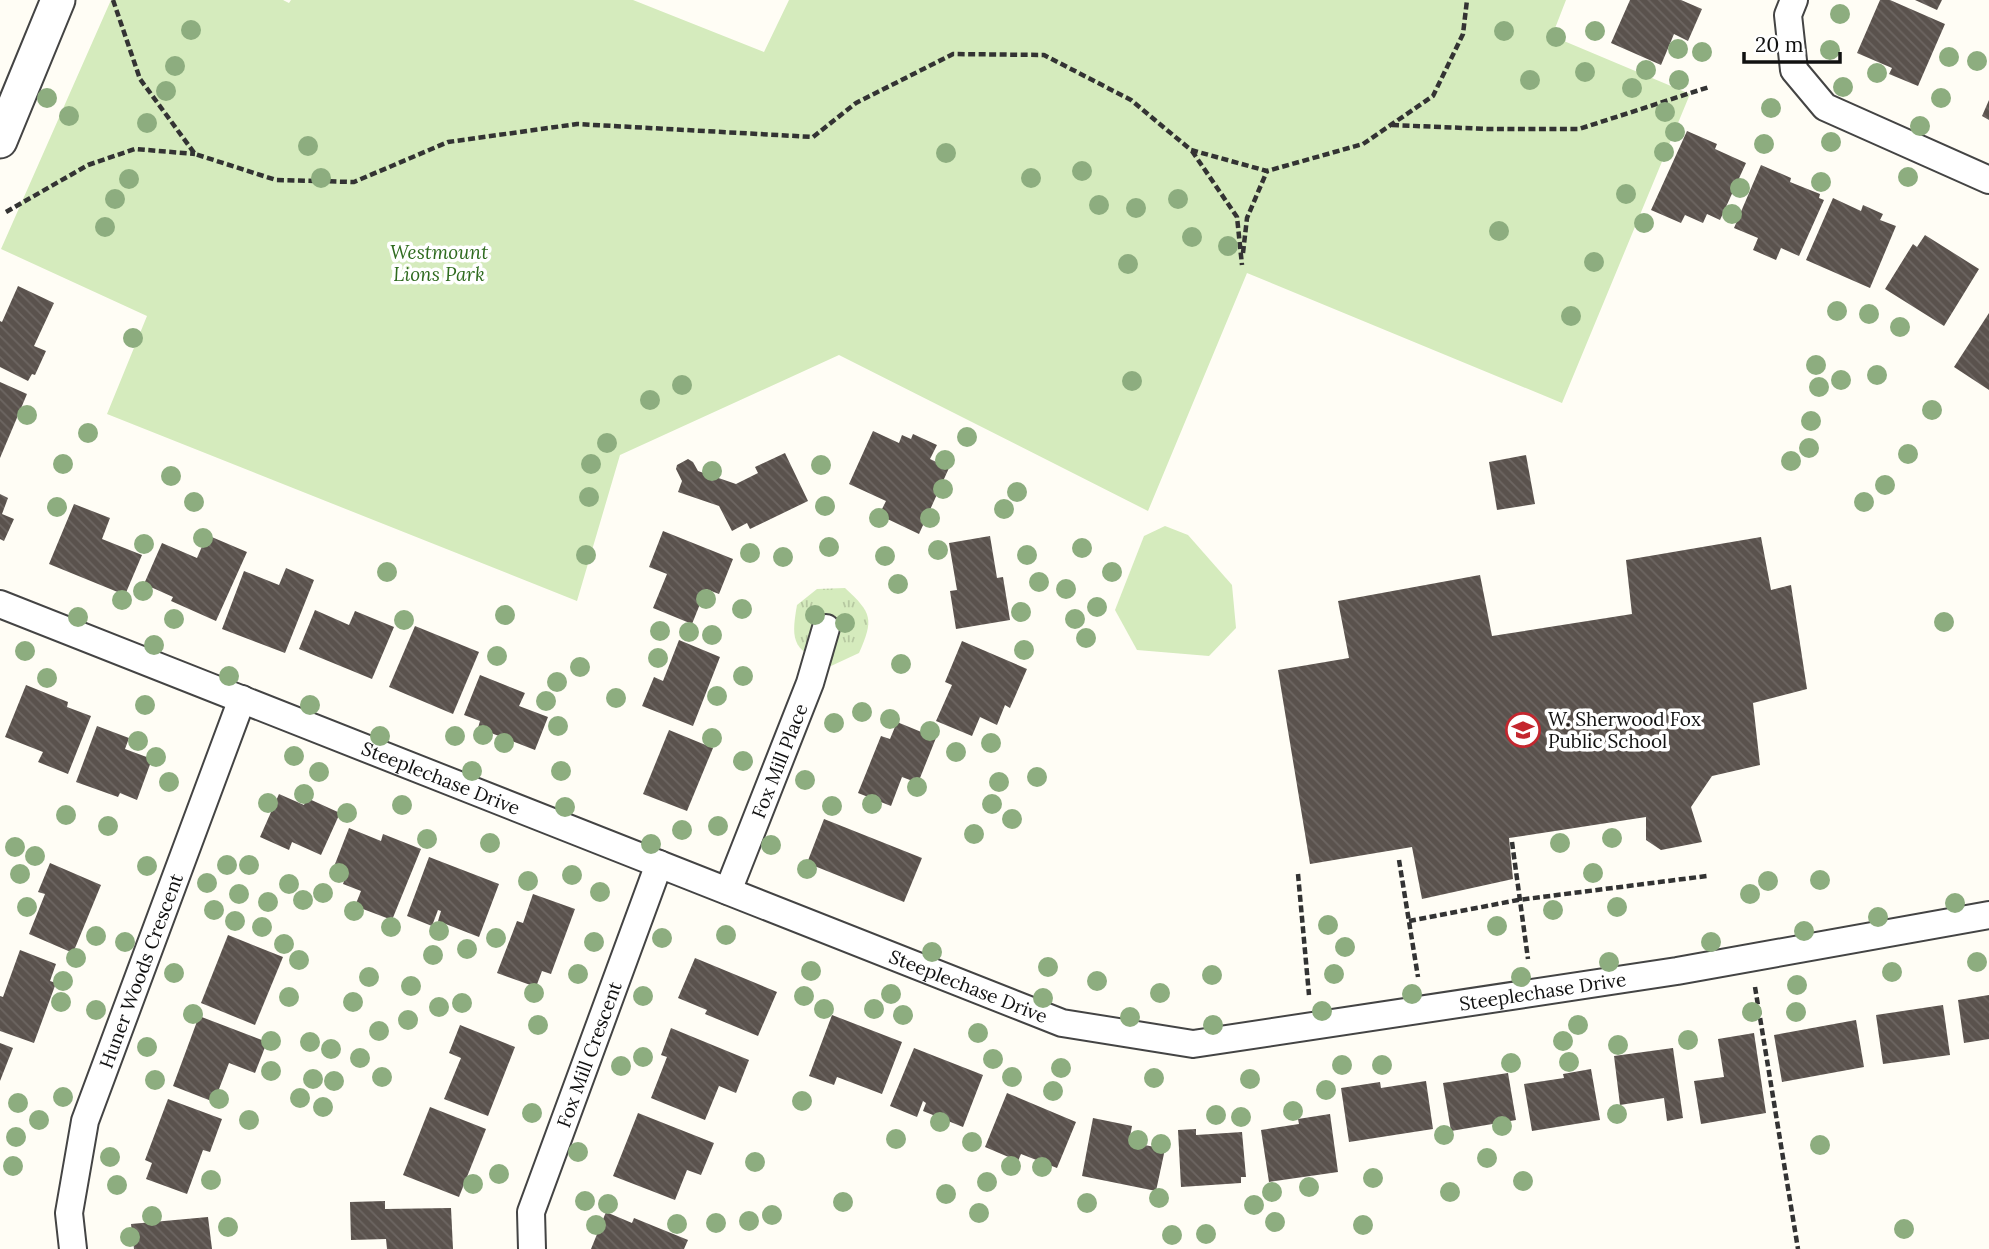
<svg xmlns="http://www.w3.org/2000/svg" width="1989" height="1249" viewBox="0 0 1989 1249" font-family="Lora,serif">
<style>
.grass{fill:url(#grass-tufts)}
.park{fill:#d5ebbd}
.building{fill:url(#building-back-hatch)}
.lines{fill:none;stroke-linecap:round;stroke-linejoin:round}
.minor-casing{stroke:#444;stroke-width:30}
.tertiary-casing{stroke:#444;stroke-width:37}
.path{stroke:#333;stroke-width:4.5;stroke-dasharray:7 3.5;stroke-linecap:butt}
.minor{stroke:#fff;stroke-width:26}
.tertiary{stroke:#fff;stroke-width:33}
.tree{fill:#8dad7f}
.labels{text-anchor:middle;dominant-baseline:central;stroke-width:7;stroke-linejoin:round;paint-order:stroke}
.park-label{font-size:19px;font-style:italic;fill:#2f6b1f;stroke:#fff}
.poi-label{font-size:19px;fill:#111;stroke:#fff;text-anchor:start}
.street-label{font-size:19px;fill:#111;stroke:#fff}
</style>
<defs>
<pattern id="grass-tufts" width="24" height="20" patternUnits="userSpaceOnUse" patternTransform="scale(1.75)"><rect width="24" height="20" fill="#d5ebbd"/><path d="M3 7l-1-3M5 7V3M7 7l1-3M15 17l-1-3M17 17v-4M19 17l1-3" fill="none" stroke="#b6c8a1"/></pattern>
<pattern id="building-back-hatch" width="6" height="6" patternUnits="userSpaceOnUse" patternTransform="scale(1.75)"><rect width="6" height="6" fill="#5a524d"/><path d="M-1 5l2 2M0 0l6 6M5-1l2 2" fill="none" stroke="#6d6662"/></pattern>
</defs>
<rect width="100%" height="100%" fill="#fffdf5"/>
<path class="grass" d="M 845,588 C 872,613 874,619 859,653 L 831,666 C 794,650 790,644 797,605 L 817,589 Z"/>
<g class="park">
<path d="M 111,0 L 283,0 L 289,3 L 291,0 L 633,0 L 764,52 L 789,0 L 1566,0 L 1552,36 L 1690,94 L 1562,403 L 1247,273 L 1148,511 L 839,355 L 620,455 L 577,601 L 107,414 L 147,316 L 1,249 Z"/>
<path d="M 1165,526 L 1188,535 L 1232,585 L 1236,628 L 1209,656 L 1137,650 L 1115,610 L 1144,536 Z"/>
</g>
<g class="building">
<path d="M 1630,0 L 1681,0 L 1702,9 L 1688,41 L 1674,34 L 1661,65 L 1611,43 Z"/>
<path d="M 1880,0 L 1890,0 L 1945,24 L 1918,86 L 1889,74 L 1892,68 L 1857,53 Z"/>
<path d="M 1915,0 L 1942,0 L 1937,10 Z"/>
<path d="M 1989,100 L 1989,120 L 1982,116 Z"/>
<path d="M 1687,131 L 1717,144 L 1715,149 L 1746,163 L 1720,220 L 1707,214 L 1703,223 L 1685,215 L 1681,223 L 1651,210 Z"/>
<path d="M 1761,165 L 1791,178 L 1790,182 L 1820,194 L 1819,198 L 1824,200 L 1799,256 L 1781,248 L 1776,260 L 1753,250 L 1758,238 L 1734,228 Z"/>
<path d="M 1833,198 L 1861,211 L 1863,205 L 1883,214 L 1880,220 L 1896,226 L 1870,288 L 1806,260 Z"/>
<path d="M 1925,235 L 1979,269 L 1944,326 L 1885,289 L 1913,244 L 1917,247 Z"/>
<path d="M 18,286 L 54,303 L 34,346 L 46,351 L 35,375 L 32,374 L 28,381 L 0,367 L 0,321 L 2,322 Z"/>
<path d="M 1989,313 L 1989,390 L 1954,367 Z"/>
<path d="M 0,382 L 27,394 L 0,458 Z"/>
<path d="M 873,431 L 899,443 L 902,435 L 911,439 L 913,434 L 937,445 L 930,459 L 949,468 L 919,534 L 879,515 L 886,501 L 849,484 Z"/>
<path d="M 785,453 L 808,501 L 750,529 L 747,523 L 732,531 L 719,506 L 678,492 L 682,481 L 676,469 L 677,465 L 688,459 L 693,462 L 698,471 L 736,484 L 758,473 L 755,467 Z"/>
<path d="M 1526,455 L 1535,504 L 1497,510 L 1489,462 Z"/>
<path d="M 0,494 L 8,498 L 2,514 L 14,519 L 4,541 L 0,539 Z"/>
<path d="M 74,504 L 110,518 L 102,539 L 142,555 L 125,595 L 49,564 Z"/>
<path d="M 663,531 L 733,559 L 719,594 L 706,589 L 692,624 L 653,608 L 667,574 L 649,567 Z"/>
<path d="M 207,535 L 247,552 L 216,621 L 171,601 L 173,597 L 144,584 L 162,543 L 197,558 Z"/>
<path d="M 990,536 L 997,578 L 1003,577 L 1010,620 L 956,629 L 950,591 L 957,590 L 949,543 Z"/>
<path d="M 1761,537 L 1771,590 L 1791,585 L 1807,689 L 1753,703 L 1760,765 L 1712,776 L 1691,807 L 1702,842 L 1661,850 L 1646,840 L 1646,817 L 1509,838 L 1513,879 L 1422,899 L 1412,847 L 1310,864 L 1278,670 L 1349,658 L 1338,601 L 1480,575 L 1492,636 L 1632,614 L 1626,560 Z"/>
<path d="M 286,568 L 314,580 L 285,653 L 222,629 L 244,571 L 279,585 Z"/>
<path d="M 315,610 L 349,625 L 355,611 L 394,627 L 372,679 L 299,649 Z"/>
<path d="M 415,626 L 479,652 L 453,714 L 389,687 Z"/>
<path d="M 679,640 L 720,657 L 693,726 L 642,706 L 654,677 L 663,681 Z"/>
<path d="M 962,641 L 1027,669 L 1010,708 L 1005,705 L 997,725 L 980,717 L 972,736 L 936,721 L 952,685 L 945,682 Z"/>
<path d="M 480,675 L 525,693 L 519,706 L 548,717 L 535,750 L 478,728 L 480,721 L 464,715 Z"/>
<path d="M 26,685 L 68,702 L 67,707 L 91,716 L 68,774 L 38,762 L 43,752 L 5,737 Z"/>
<path d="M 897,722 L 936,738 L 918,783 L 902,777 L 891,806 L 858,793 L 881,736 L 890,739 Z"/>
<path d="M 97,726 L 129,738 L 125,749 L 152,759 L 137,800 L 120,793 L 118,797 L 76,782 Z"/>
<path d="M 669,730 L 713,748 L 687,811 L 643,794 Z"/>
<path d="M 279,794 L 304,805 L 307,798 L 340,813 L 321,855 L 292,842 L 289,850 L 260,837 Z"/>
<path d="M 824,819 L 922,858 L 904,902 L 807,863 Z"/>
<path d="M 349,828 L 381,841 L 383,834 L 421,849 L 392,920 L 355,906 L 361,891 L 343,884 L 348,870 L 335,864 Z"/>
<path d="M 429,857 L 499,884 L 479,937 L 438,921 L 441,911 L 438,910 L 432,926 L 407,916 Z"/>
<path d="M 50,863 L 101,885 L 73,953 L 29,934 L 45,894 L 38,892 Z"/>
<path d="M 533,894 L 575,909 L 551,974 L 542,971 L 536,987 L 497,973 L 517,921 L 523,923 Z"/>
<path d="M 228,935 L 283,957 L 255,1025 L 201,1003 Z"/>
<path d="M 20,950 L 56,964 L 50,981 L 56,983 L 34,1043 L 0,1031 L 0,996 L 3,997 Z"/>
<path d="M 695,958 L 777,992 L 758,1036 L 705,1014 L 707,1010 L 678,998 Z"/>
<path d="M 1989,995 L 1989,1039 L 1964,1043 L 1958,1000 Z"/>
<path d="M 1943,1005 L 1950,1055 L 1883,1064 L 1876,1015 Z"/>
<path d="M 832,1015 L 902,1042 L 882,1094 L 837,1077 L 834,1085 L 809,1076 Z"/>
<path d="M 199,1016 L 267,1042 L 255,1073 L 229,1063 L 214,1102 L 173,1086 Z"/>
<path d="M 1856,1020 L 1864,1067 L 1782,1082 L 1774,1035 Z"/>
<path d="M 460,1025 L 515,1047 L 488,1116 L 444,1099 L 461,1058 L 449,1053 Z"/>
<path d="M 671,1028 L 749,1060 L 736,1093 L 719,1086 L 705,1120 L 651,1098 L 667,1057 L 661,1055 Z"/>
<path d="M 1754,1033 L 1766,1113 L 1701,1124 L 1694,1081 L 1724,1077 L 1718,1039 Z"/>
<path d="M 0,1043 L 13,1048 L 0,1081 Z"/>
<path d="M 914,1048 L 983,1075 L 963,1127 L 923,1111 L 926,1103 L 923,1101 L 917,1117 L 890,1106 Z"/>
<path d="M 1673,1048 L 1683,1118 L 1667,1121 L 1664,1098 L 1620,1105 L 1614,1056 Z"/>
<path d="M 1591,1069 L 1600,1120 L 1532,1131 L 1524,1084 L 1564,1078 L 1563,1074 Z"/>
<path d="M 1508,1073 L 1516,1120 L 1451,1131 L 1443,1083 Z"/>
<path d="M 1426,1081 L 1433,1129 L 1349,1142 L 1341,1088 L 1380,1082 L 1381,1088 Z"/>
<path d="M 1007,1093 L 1076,1122 L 1057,1168 L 1021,1154 L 1018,1161 L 985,1147 Z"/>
<path d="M 168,1099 L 222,1119 L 210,1152 L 203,1150 L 187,1194 L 146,1179 L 152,1163 L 145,1160 Z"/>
<path d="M 430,1107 L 486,1129 L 459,1197 L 403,1175 Z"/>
<path d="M 638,1113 L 714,1143 L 701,1175 L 687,1170 L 675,1200 L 613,1176 Z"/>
<path d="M 1330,1114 L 1338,1172 L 1269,1182 L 1261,1130 L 1299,1124 L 1298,1119 Z"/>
<path d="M 1093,1118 L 1132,1126 L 1129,1142 L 1165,1149 L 1156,1191 L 1082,1176 Z"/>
<path d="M 1196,1129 L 1196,1135 L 1242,1132 L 1246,1177 L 1241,1177 L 1241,1183 L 1181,1187 L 1178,1130 Z"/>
<path d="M 385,1201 L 385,1209 L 451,1208 L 453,1249 L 387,1249 L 386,1239 L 351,1240 L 350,1202 Z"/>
<path d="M 606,1212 L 632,1223 L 634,1218 L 688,1240 L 684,1249 L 591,1249 Z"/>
<path d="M 208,1217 L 212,1249 L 134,1249 L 131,1224 Z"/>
</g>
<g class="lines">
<g class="minor-casing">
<g id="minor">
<path d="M 1794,0 L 1788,15 L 1794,70 L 1825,107 L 1989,180"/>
<path id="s1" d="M 0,604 L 1062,1023 L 1193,1044 L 1677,971 L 1989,915"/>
<path id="s2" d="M 728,891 L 810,683 L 826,628"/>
<path id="s3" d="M 73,1249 L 69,1213 L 85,1121 L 242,699"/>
<path id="s4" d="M 532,1249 L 531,1212 L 659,864"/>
</g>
</g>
<g class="tertiary-casing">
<path id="tertiary" d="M 0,141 L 58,0"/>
</g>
<g class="path">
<path d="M 113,0 L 140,79 L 195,154 L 276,180 L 354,182 L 448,142 L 577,124 L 813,137 L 856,103 L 953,54 L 1044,55 L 1131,100 L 1191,150 L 1267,171 L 1363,144 L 1433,96 L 1463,34 L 1467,0"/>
<path d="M 1392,125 L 1488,129 L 1579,129 L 1709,87"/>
<path d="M 1192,151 L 1237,217 L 1242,265"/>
<path d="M 6,212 L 88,165 L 135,149 L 195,154"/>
<path d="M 1243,253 L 1247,218 L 1267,171"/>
<path d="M 1512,842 L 1528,959"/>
<path d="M 1399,860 L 1418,977"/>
<path d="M 1298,874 L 1309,995"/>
<path d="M 1409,921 L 1518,900 L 1707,876"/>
<path d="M 1755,987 L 1798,1249"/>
</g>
<use href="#minor" class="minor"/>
<use href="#tertiary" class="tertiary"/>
</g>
<g class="tree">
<circle cx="1840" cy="14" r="10"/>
<circle cx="191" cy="30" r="10"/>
<circle cx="1504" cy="31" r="10"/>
<circle cx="1595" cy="31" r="10"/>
<circle cx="1556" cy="37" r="10"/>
<circle cx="1678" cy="49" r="10"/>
<circle cx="1830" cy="50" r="10"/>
<circle cx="1702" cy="52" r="10"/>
<circle cx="1949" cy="57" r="10"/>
<circle cx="1977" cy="61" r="10"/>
<circle cx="175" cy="66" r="10"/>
<circle cx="1646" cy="70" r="10"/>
<circle cx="1585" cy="72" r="10"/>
<circle cx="1877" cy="73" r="10"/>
<circle cx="1530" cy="80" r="10"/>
<circle cx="1679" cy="80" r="10"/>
<circle cx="1843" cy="87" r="10"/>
<circle cx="1632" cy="88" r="10"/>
<circle cx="166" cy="91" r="10"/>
<circle cx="47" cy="98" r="10"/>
<circle cx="1941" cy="98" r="10"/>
<circle cx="1771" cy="108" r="10"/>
<circle cx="1665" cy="112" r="10"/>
<circle cx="69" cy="116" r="10"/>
<circle cx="147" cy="123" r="10"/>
<circle cx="1920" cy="126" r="10"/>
<circle cx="1675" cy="132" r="10"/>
<circle cx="1831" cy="142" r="10"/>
<circle cx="1764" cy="144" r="10"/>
<circle cx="308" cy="146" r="10"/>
<circle cx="1664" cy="152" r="10"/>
<circle cx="946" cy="153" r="10"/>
<circle cx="1082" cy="171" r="10"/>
<circle cx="1908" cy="177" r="10"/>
<circle cx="321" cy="178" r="10"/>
<circle cx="1031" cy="178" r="10"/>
<circle cx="129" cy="179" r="10"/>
<circle cx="1821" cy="182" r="10"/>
<circle cx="1740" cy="188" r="10"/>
<circle cx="1626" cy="194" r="10"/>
<circle cx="115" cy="199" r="10"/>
<circle cx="1178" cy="199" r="10"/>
<circle cx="1099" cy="205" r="10"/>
<circle cx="1136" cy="208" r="10"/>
<circle cx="1732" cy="214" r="10"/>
<circle cx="1644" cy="223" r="10"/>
<circle cx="105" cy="227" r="10"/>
<circle cx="1499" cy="231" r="10"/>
<circle cx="1192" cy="237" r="10"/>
<circle cx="1228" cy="246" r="10"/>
<circle cx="1594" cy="262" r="10"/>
<circle cx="1128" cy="264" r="10"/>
<circle cx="1837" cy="311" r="10"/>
<circle cx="1869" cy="314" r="10"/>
<circle cx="1571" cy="316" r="10"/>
<circle cx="1900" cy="327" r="10"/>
<circle cx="133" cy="338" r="10"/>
<circle cx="1816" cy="365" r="10"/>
<circle cx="1877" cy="375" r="10"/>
<circle cx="1841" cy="380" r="10"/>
<circle cx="1132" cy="381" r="10"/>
<circle cx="682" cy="385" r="10"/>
<circle cx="1819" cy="387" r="10"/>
<circle cx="650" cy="400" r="10"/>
<circle cx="1932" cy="410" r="10"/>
<circle cx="27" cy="415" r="10"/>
<circle cx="1811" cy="421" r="10"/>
<circle cx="88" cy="433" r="10"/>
<circle cx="967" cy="437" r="10"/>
<circle cx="607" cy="443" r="10"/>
<circle cx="1809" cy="448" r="10"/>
<circle cx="1908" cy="454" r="10"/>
<circle cx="945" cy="460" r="10"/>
<circle cx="1791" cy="461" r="10"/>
<circle cx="63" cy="464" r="10"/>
<circle cx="591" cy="464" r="10"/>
<circle cx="821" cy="465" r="10"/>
<circle cx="712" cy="471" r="10"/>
<circle cx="171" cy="476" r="10"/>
<circle cx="1885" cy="485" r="10"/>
<circle cx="943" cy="489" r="10"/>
<circle cx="1017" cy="492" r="10"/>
<circle cx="589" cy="497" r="10"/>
<circle cx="194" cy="502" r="10"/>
<circle cx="1864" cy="502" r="10"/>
<circle cx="825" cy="506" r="10"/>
<circle cx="57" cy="507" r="10"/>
<circle cx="1004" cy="509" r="10"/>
<circle cx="879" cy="518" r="10"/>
<circle cx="930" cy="518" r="10"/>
<circle cx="203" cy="538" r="10"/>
<circle cx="144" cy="544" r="10"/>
<circle cx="829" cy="547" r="10"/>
<circle cx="1082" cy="548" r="10"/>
<circle cx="938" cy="550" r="10"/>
<circle cx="750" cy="553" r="10"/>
<circle cx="586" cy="555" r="10"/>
<circle cx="1027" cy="555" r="10"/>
<circle cx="885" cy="556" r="10"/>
<circle cx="783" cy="557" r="10"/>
<circle cx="387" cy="572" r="10"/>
<circle cx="1112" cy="572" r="10"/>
<circle cx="1039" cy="582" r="10"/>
<circle cx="898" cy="584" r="10"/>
<circle cx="1066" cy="589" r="10"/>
<circle cx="143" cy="591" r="10"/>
<circle cx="706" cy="599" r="10"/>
<circle cx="122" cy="600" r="10"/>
<circle cx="1097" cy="607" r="10"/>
<circle cx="742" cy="609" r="10"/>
<circle cx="1021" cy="612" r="10"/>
<circle cx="505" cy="615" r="10"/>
<circle cx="815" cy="615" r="10"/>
<circle cx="78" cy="617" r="10"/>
<circle cx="174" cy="619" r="10"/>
<circle cx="1075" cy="619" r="10"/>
<circle cx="404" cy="620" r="10"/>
<circle cx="1944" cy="622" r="10"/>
<circle cx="845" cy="623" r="10"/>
<circle cx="660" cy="631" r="10"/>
<circle cx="689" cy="632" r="10"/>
<circle cx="712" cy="635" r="10"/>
<circle cx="1086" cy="638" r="10"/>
<circle cx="154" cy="645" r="10"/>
<circle cx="1024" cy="650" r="10"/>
<circle cx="25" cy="651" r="10"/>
<circle cx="497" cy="656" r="10"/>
<circle cx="658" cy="658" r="10"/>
<circle cx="901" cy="664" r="10"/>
<circle cx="580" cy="667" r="10"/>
<circle cx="229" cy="676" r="10"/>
<circle cx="743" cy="676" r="10"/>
<circle cx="47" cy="678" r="10"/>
<circle cx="557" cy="682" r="10"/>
<circle cx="717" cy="696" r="10"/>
<circle cx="616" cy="698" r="10"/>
<circle cx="546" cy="701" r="10"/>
<circle cx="145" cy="705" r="10"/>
<circle cx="310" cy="705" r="10"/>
<circle cx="862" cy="712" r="10"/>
<circle cx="890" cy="719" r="10"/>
<circle cx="834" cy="723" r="10"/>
<circle cx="558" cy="726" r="10"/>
<circle cx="930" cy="731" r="10"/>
<circle cx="483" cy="735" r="10"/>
<circle cx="380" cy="736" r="10"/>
<circle cx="455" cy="736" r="10"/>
<circle cx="712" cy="738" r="10"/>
<circle cx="138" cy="741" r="10"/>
<circle cx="504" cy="743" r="10"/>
<circle cx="991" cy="743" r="10"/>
<circle cx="956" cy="752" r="10"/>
<circle cx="294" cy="756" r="10"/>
<circle cx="156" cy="757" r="10"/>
<circle cx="743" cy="761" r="10"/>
<circle cx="472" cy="771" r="10"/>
<circle cx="561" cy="771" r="10"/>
<circle cx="319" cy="772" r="10"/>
<circle cx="1037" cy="777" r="10"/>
<circle cx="805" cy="780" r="10"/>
<circle cx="169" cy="782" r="10"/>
<circle cx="999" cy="782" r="10"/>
<circle cx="917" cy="787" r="10"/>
<circle cx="304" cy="794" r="10"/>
<circle cx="268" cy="803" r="10"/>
<circle cx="872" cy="804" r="10"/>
<circle cx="992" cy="804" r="10"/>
<circle cx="402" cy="805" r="10"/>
<circle cx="832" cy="806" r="10"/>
<circle cx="565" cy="807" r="10"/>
<circle cx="347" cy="813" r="10"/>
<circle cx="66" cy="815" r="10"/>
<circle cx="1012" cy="819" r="10"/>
<circle cx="108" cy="826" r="10"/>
<circle cx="718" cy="826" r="10"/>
<circle cx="682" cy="830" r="10"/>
<circle cx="974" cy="834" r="10"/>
<circle cx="1612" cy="838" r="10"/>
<circle cx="427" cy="839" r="10"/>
<circle cx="490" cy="843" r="10"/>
<circle cx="1560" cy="843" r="10"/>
<circle cx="651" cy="844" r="10"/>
<circle cx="771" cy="845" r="10"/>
<circle cx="15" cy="847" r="10"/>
<circle cx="35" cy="856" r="10"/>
<circle cx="227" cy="865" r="10"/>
<circle cx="249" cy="865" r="10"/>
<circle cx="147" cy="866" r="10"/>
<circle cx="807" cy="869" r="10"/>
<circle cx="339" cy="873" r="10"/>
<circle cx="1593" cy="873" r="10"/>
<circle cx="20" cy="874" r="10"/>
<circle cx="572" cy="875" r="10"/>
<circle cx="1820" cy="880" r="10"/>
<circle cx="528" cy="881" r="10"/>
<circle cx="1768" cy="881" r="10"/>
<circle cx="207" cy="883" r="10"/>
<circle cx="289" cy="884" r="10"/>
<circle cx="600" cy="892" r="10"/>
<circle cx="323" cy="893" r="10"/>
<circle cx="239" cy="894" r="10"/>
<circle cx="1750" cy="894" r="10"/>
<circle cx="303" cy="900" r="10"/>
<circle cx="268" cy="902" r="10"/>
<circle cx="1955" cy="903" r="10"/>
<circle cx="27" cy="907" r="10"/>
<circle cx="1617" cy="907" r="10"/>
<circle cx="214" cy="910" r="10"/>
<circle cx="1553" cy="910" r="10"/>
<circle cx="354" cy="911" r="10"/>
<circle cx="1878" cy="917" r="10"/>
<circle cx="235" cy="921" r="10"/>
<circle cx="1328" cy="925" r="10"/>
<circle cx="1497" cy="926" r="10"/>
<circle cx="262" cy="927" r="10"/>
<circle cx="391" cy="927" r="10"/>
<circle cx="439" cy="931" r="10"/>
<circle cx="1804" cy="931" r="10"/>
<circle cx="726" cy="935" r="10"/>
<circle cx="96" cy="936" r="10"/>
<circle cx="496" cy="938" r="10"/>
<circle cx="662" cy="938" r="10"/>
<circle cx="125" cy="942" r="10"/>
<circle cx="594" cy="942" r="10"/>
<circle cx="1711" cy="942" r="10"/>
<circle cx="284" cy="944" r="10"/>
<circle cx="1345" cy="947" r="10"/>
<circle cx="467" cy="949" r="10"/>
<circle cx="932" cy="952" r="10"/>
<circle cx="433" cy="955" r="10"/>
<circle cx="76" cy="958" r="10"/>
<circle cx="299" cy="960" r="10"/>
<circle cx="1609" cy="962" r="10"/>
<circle cx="1977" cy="962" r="10"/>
<circle cx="1048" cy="967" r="10"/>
<circle cx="811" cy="971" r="10"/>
<circle cx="1892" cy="972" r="10"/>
<circle cx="174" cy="973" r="10"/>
<circle cx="578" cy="974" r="10"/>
<circle cx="1334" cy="974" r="10"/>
<circle cx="1212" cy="975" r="10"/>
<circle cx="369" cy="977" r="10"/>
<circle cx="1521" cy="977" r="10"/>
<circle cx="63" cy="981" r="10"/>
<circle cx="1097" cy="981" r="10"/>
<circle cx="1797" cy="985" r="10"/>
<circle cx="411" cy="986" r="10"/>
<circle cx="534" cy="993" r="10"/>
<circle cx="1160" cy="993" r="10"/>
<circle cx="891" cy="994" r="10"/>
<circle cx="1412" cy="994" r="10"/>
<circle cx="643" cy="996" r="10"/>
<circle cx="804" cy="996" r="10"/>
<circle cx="289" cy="997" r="10"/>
<circle cx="1043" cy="998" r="10"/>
<circle cx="61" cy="1002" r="10"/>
<circle cx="353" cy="1002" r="10"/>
<circle cx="462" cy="1003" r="10"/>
<circle cx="439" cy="1007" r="10"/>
<circle cx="824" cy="1009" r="10"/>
<circle cx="874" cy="1009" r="10"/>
<circle cx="96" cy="1010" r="10"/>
<circle cx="1322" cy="1011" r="10"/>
<circle cx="1752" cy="1012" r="10"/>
<circle cx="1796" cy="1012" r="10"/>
<circle cx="193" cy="1014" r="10"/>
<circle cx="903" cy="1015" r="10"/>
<circle cx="1130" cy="1017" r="10"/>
<circle cx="408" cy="1020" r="10"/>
<circle cx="538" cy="1025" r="10"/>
<circle cx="1213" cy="1025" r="10"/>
<circle cx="1578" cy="1025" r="10"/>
<circle cx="379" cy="1031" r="10"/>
<circle cx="978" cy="1033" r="10"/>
<circle cx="1688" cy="1040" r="10"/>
<circle cx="271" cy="1041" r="10"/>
<circle cx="1563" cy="1041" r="10"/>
<circle cx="310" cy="1042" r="10"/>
<circle cx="1618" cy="1045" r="10"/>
<circle cx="147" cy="1047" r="10"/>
<circle cx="331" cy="1049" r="10"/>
<circle cx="643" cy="1057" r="10"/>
<circle cx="360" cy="1058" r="10"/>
<circle cx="993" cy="1059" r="10"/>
<circle cx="1569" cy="1062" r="10"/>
<circle cx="1511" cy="1063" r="10"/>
<circle cx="1342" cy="1065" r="10"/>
<circle cx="1382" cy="1065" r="10"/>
<circle cx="621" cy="1066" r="10"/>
<circle cx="1061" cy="1068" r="10"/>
<circle cx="271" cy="1071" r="10"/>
<circle cx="382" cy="1077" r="10"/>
<circle cx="1012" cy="1077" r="10"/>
<circle cx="1154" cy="1078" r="10"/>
<circle cx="313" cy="1079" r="10"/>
<circle cx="1250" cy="1079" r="10"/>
<circle cx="155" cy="1080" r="10"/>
<circle cx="334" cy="1081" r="10"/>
<circle cx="1326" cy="1090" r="10"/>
<circle cx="1053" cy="1091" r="10"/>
<circle cx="63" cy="1097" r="10"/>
<circle cx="300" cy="1098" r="10"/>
<circle cx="219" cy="1099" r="10"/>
<circle cx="802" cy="1101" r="10"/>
<circle cx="18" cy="1103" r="10"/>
<circle cx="323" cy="1107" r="10"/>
<circle cx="1293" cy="1111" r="10"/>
<circle cx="532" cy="1113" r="10"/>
<circle cx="1617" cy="1114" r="10"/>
<circle cx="1216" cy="1115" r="10"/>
<circle cx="1241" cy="1117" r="10"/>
<circle cx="39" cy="1120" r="10"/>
<circle cx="249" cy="1120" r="10"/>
<circle cx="940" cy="1122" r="10"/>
<circle cx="1502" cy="1126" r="10"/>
<circle cx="1444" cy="1135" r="10"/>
<circle cx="16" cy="1137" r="10"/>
<circle cx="896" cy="1139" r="10"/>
<circle cx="1138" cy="1140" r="10"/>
<circle cx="972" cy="1142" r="10"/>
<circle cx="1161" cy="1144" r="10"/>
<circle cx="1820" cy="1145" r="10"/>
<circle cx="578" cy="1152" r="10"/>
<circle cx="110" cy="1157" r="10"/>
<circle cx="1487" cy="1158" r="10"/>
<circle cx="755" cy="1162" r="10"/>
<circle cx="13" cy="1166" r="10"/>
<circle cx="1011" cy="1166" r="10"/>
<circle cx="1042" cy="1167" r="10"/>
<circle cx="499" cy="1174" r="10"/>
<circle cx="1373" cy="1178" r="10"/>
<circle cx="211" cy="1180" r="10"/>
<circle cx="1523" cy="1181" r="10"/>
<circle cx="987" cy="1182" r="10"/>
<circle cx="473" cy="1184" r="10"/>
<circle cx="117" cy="1185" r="10"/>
<circle cx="1309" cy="1187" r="10"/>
<circle cx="1272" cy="1192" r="10"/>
<circle cx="1450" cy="1192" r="10"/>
<circle cx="946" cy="1194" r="10"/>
<circle cx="1159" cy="1198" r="10"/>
<circle cx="585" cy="1201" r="10"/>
<circle cx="843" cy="1202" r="10"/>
<circle cx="1087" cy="1203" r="10"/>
<circle cx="608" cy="1204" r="10"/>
<circle cx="1254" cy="1205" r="10"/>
<circle cx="979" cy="1213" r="10"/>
<circle cx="772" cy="1215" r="10"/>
<circle cx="152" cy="1216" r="10"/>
<circle cx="749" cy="1221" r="10"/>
<circle cx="1275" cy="1222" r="10"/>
<circle cx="716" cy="1223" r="10"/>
<circle cx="677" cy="1224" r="10"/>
<circle cx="596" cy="1225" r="10"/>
<circle cx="1363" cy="1225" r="10"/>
<circle cx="228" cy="1227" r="10"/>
<circle cx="1904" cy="1229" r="10"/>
<circle cx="1206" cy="1234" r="10"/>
<circle cx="1172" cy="1235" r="10"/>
<circle cx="130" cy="1237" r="10"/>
</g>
<defs>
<g id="school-ring" transform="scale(1.75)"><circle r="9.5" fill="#fff" stroke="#c4262e" stroke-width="1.5"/><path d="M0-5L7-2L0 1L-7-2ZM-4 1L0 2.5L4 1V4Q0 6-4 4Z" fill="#c4262e"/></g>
</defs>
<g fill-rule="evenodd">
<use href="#school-ring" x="1523" y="730"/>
</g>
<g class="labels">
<g class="park-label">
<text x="439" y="252">Westmount<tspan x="439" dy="22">Lions Park</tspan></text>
</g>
<g class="poi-label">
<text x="1548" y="719">W. Sherwood Fox<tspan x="1548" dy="22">Public School</tspan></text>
</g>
<g class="street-label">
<text stroke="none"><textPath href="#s2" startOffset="140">Fox Mill Place</textPath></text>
<text stroke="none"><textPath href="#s1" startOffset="474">Steeplechase Drive</textPath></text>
<text stroke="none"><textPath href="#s3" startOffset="290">Huner Woods Crescent</textPath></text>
<text stroke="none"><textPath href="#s1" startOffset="1041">Steeplechase Drive</textPath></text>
<text stroke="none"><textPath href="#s1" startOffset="1628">Steeplechase Drive</textPath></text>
<text stroke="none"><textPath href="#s4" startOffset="205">Fox Mill Crescent</textPath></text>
</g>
</g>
<path d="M1744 52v10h96v-10" fill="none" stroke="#111111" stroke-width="3.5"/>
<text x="1755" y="52" font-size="21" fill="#111111" stroke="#ffffff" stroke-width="5" paint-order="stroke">20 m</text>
</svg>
